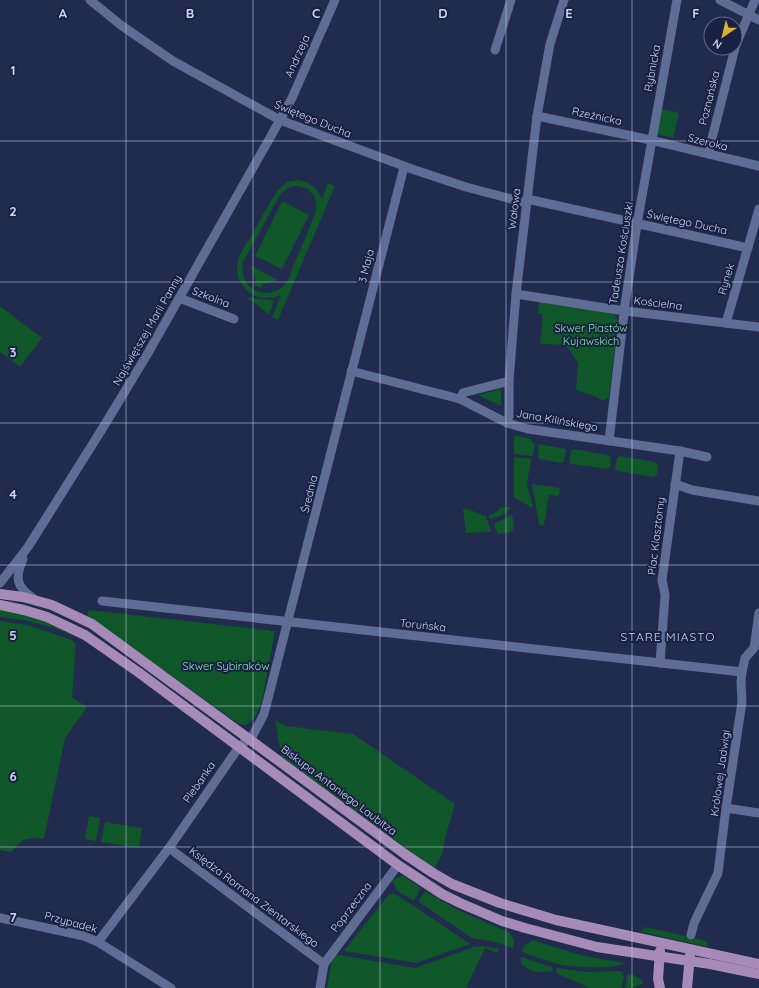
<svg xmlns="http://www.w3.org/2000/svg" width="759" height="988" viewBox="0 0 759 988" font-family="Quicksand,sans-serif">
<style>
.green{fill:#0f5628;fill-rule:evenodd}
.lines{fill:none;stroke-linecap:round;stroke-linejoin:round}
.minor{stroke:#5f6c94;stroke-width:9}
.major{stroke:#a68ab8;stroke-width:10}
.grid{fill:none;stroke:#cdd5ec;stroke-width:1;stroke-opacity:0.55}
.labels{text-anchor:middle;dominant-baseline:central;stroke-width:4;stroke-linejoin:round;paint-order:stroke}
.street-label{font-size:11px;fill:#cdd5ec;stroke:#182143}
.park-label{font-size:11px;fill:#78ef97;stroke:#182143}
.neighbourhood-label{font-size:12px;letter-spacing:1px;fill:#cdd5ec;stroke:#182143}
.grid-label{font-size:13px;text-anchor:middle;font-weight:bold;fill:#cdd5ec;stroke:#182143;stroke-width:4;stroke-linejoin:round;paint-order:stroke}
</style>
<rect width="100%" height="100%" fill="#212b4e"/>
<g class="green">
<path d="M 662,109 L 679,113 L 673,138 L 656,134 Z"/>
<path d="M 299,180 C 311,183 317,188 322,199 L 328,183 L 335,186 L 278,320 L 272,317 L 281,295 C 270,299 259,300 249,292 C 241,286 236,276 237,266 C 238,255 246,244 252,235 C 260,220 268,204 278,190 L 287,182 ZM 295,186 C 311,186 320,199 315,214 C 308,232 301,249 293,266 C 291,272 289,281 284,285 C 277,294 262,295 253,289 C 244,283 241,273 243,262 L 281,193 L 290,187 Z"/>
<path d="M 282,201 L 309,215 L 282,269 L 255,256 Z"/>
<path d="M 251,266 L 278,280 L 263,284 L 261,288 L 254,285 L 256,281 Z"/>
<path d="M 250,297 L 251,298 L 273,300 L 272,308 L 268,314 L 251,300 L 249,300 L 248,298 Z"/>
<path d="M 539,302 L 614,312 L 618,323 L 609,395 L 608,398 L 602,401 L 595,396 L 576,390 L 578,363 L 566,345 L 540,344 L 543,314 L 538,313 Z"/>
<path d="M 0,306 L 42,338 L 20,367 L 0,352 Z"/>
<path d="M 501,389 L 501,406 L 478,395 Z"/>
<path d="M 515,435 L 531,439 L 535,445 L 533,455 L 531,456 L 514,454 L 514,437 Z"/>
<path d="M 539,444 L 566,449 L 564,461 L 562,463 L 540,459 L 538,456 Z"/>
<path d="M 573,449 L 608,455 L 611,458 L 610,467 L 607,469 L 571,464 L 569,462 L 571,451 Z"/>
<path d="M 619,456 L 655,462 L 658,465 L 657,475 L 653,477 L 618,471 L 615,468 L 617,459 Z"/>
<path d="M 514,457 L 531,459 L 527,484 L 533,507 L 532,508 L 514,497 Z"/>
<path d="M 532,484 L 560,488 L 559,496 L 549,495 L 544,525 L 540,525 L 539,524 Z"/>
<path d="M 501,507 L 511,507 C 506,514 498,519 489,518 L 489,515 L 495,513 Z"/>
<path d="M 463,509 C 473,509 477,514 486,516 L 491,532 L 466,533 Z"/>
<path d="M 511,514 L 512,515 L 514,524 L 513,530 L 509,533 L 498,534 L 494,524 L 506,518 Z"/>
<path d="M 0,609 C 23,615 62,623 80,638 L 54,628 L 23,620 L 0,617 Z"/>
<path d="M 89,610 L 275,631 L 262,701 L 255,717 L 247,725 L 239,724 L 87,616 Z"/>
<path d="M 0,621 L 28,625 L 72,640 L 76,644 L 72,697 L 87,707 L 65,738 L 44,839 C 25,837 23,838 11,852 L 0,850 Z"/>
<path d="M 275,720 L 286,726 L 353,734 L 455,804 L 445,838 L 443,851 L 435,868 L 426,863 L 281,756 Z"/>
<path d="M 89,816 L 100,818 L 96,841 L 85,839 Z"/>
<path d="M 105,822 L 142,828 L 139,848 L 101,842 Z"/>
<path d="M 401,876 L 404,876 L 421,888 L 414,901 L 396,890 L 395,885 L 391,881 Z"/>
<path d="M 425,891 L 458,910 L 510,933 L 514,940 L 513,948 L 495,942 L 472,938 L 420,903 L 419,900 Z"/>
<path d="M 393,893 L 414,906 L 470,944 L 416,963 L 344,951 L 388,895 Z"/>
<path d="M 645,927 L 703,940 L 707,942 L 708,947 L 641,932 Z"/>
<path d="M 532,940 L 580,955 L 624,963 C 616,970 569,967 558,964 C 546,961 534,956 522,952 L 524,946 Z"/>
<path d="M 484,946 L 499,949 L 497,953 L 485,948 L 466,988 L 327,988 L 332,958 L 334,954 L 415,968 L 474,947 Z"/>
<path d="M 521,957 L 552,967 L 553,972 C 549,971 547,972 543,972 C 535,973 526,969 521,963 Z"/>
<path d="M 557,968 L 586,972 L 621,971 L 624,976 L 622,987 L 621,988 L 590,988 L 556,973 Z"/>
<path d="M 628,974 C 633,974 638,977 642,980 L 643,983 L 632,988 L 625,988 L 627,976 Z"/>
</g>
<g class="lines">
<g class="minor">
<path d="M 90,0 L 122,26 L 173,61 L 280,120 L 412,169 L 466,187 L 527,203"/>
<path d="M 720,0 L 759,20"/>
<path d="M 735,47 L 755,0"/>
<path d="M 495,50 L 511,0"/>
<path d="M 537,116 L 651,140 L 759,166"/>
<path d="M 708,154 L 735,48"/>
<path d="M 527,199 L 748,248"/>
<path d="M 516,294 L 625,311 L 759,327"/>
<path d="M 179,298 L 234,319"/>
<path d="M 726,323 L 759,209"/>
<path d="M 351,371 L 460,399 L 507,423 L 528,429 L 680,451 L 707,457"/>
<path d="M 460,399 L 463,393 L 466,392 L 509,381"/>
<path d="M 507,423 L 509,416 L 509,381 L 516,294 L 537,116 L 550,44 L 564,0"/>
<path d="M 609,441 L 625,305 L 637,224 L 677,0"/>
<path d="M 675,484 L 692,490 L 759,501"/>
<path d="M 23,559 C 14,579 17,587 34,599"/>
<path d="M 0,583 L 28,547 L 104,426 L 148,353 L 280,120 L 292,98 L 335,0"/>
<path d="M 102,601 L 742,672"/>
<path d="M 660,663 L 665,595 L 662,580 L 680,451"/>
<path d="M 726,808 L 759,813"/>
<path d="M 169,848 L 324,964"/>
<path d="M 0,918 L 84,936 L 98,942 L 171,988"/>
<path d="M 691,935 L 694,923 L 718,873 L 726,808 L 742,702 L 741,682 L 742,672 L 745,658 L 754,648 L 759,613"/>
<path d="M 98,942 L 169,848 L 239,747 L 253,735 L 264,714 L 404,167"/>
<path d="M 320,988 L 324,964 L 398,865"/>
</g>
<g class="major">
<path d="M 0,594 L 23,597 L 52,605 L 92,624 L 249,739 L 406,855 L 433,873 L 452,884 L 500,903 L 556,920 L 759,964"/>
<path d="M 0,605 L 24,610 L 47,617 L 85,635 L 138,672 L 398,865 L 442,894 L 460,903 L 502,921 L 525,928 L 597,947 L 710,964 L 759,974"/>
<path d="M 660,988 L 658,979 L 660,951"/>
<path d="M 687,988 L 690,955"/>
</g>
</g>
<path class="grid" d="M 126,0 L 126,988M 253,0 L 253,988M 380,0 L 380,988M 506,0 L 506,988M 632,0 L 632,988M 0,141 L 759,141M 0,282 L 759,282M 0,423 L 759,423M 0,565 L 759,565M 0,706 L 759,706M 0,847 L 759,847"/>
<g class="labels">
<g class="street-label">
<text transform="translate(297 56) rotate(-66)">Andrzeja</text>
<text transform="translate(652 68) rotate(-80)">Rybnicka</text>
<text transform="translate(709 98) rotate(-76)">Poznańska</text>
<text transform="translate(597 116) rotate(12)">Rzeźnicka</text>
<text transform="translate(313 119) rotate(22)">Świętego Ducha</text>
<text transform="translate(708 142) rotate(14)">Szeroka</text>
<text transform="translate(514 209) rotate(-83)">Wałowa</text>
<text transform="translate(687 222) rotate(12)">Świętego Ducha</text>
<text transform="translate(621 253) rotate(-81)">Tadeusza Kościuszki</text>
<text transform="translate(366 266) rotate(-76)">3 Maja</text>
<text transform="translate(726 279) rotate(-73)">Rynek</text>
<text transform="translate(211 297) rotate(21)">Szkolna</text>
<text transform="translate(658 303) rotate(7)">Kościelna</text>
<text transform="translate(147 330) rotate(-60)">Najświętszej Marii Panny</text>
<text transform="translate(557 420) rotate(10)">Jana Kilińskiego</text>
<text transform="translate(309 494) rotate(-76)">Średnia</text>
<text transform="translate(656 536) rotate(-83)">Plac Klasztorny</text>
<text transform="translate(423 625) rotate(6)">Toruńska</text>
<text transform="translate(720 773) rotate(-82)">Królowej Jadwigi</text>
<text transform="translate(199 782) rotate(-55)">Plebanka</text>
<text transform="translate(339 790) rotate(37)">Biskupa Antoniego Laubitza</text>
<text transform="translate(254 897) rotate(37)">Księdza Romana Zientarskiego</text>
<text transform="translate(351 907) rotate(-53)">Poprzeczna</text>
<text transform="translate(71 922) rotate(15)">Przypadek</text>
</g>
<g class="park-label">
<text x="591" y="328">Skwer Piastów<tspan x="591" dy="13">Kujawskich</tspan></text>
<text x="226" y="666">Skwer Sybiraków</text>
</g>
<g class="neighbourhood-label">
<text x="668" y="636">STARE MIASTO</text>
</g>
</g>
<g class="grid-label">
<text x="63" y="18">A</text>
<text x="190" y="18">B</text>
<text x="316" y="18">C</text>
<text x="443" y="18">D</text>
<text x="569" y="18">E</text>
<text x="696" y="18">F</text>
<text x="13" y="75">1</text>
<text x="13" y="216">2</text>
<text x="13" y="357">3</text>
<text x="13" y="499">4</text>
<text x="13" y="640">5</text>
<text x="13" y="781">6</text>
<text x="13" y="922">7</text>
</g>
<g transform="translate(723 36) rotate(215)"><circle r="19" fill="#182143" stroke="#606987"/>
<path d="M0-3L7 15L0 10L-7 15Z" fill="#dbb233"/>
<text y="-6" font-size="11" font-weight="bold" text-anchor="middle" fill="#cdd5ec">N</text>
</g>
</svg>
